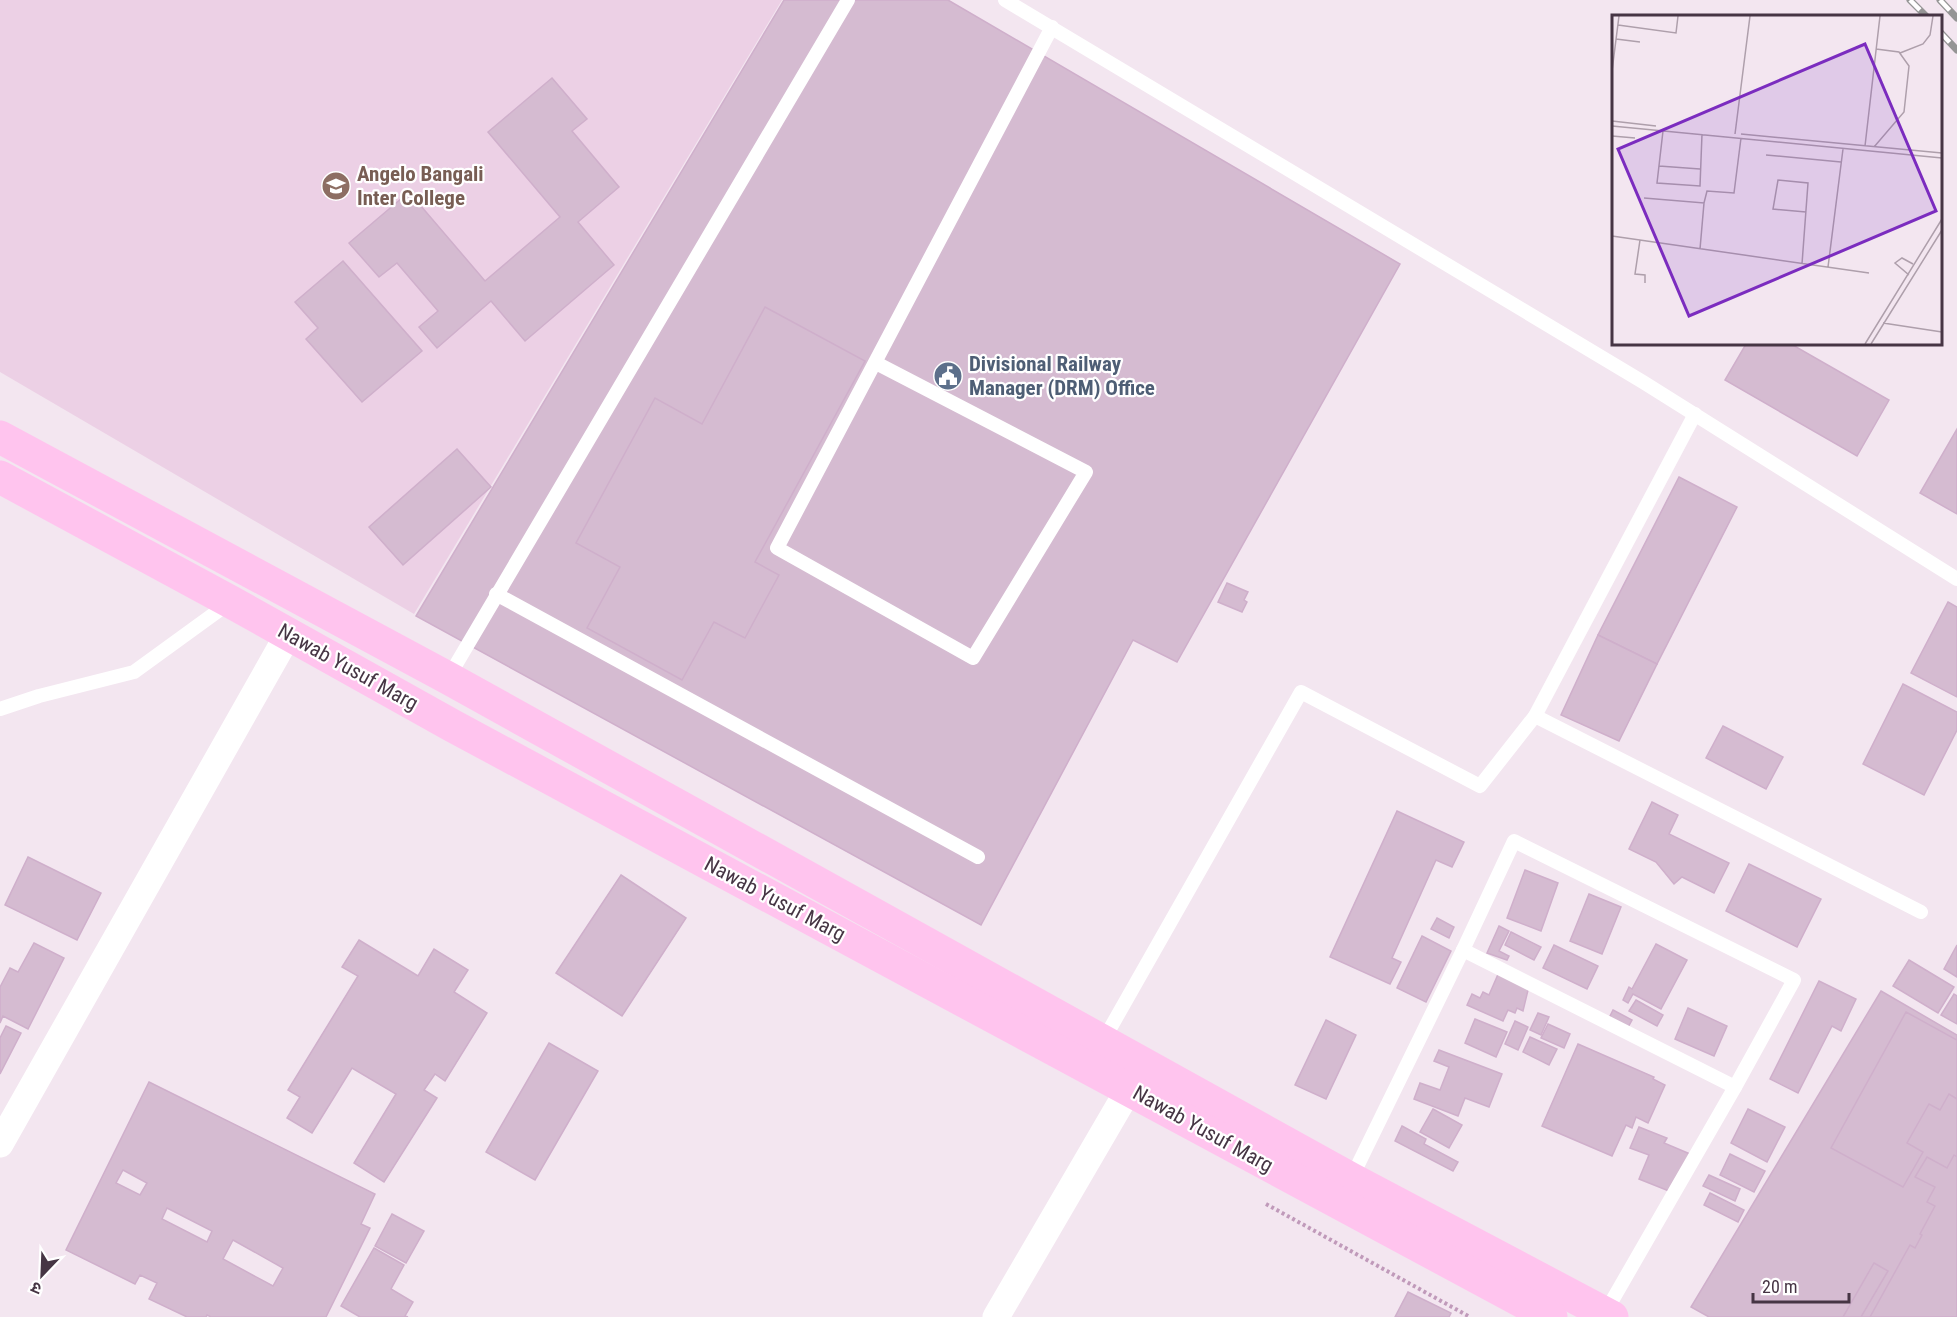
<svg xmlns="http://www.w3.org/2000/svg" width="1957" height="1317" viewBox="0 0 1957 1317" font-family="'Roboto Condensed','Noto Sans Devanagari',sans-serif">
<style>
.education{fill:#ecd0e5}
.building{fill:#d5bbd1;stroke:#cfafcb;stroke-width:1.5;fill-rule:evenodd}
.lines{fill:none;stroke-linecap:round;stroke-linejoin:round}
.path{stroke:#c09aba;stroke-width:4;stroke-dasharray:3 3;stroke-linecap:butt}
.service{stroke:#fff;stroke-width:14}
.minor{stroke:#fff;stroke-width:27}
.secondary{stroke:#ffc4ee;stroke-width:33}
.rail-casing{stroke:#959595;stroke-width:7}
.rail{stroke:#fff;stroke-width:4.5;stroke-dasharray:14;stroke-linecap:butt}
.labels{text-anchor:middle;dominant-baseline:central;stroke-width:4.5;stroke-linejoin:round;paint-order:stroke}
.education-label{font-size:21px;font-weight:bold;fill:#785e54;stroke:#fff;text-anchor:start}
.service-label{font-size:21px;font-weight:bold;fill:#4e5e75;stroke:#fff;text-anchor:start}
.street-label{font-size:21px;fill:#463544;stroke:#fff}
.inset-road{fill:none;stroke:#ae9fab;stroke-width:1.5}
.view{fill:#7b2cbf;fill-opacity:0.15;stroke:#7b2cbf;stroke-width:3}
.inset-edge{fill:none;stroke:#463544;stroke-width:3}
</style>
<rect width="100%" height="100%" fill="#f3e6f0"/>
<path class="education" d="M 0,0 L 782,0 L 414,614 L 0,372 Z"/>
<g class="building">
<path d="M 784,0 L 948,0 L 1400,264 L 1177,662 L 1133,640 L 981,925 L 416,616 Z"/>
<path d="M 552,78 L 587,119 L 572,131 L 619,187 L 578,222 L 614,265 L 525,341 L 491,301 L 437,348 L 419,327 L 438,311 L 397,263 L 379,277 L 349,243 L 409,192 L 485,281 L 560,217 L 488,132 Z"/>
<path d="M 343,261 L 422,351 L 362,402 L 306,339 L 318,328 L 295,302 Z"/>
<path d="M 765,307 L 865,361 L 755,562 L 779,575 L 745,638 L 714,622 L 682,680 L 587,628 L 620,567 L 576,543 L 655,398 L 702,424 Z"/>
<path d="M 1746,344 L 1791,344 L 1889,400 L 1857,456 L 1725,380 Z"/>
<path d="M 1957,429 L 1957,514 L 1920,493 Z"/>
<path d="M 457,449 L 491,487 L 403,565 L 369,527 Z"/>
<path d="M 1679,477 L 1737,507 L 1657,664 L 1598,635 Z"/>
<path d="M 1227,583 L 1248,592 L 1244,600 L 1247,602 L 1242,612 L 1218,602 Z"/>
<path d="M 1948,602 L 1957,607 L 1957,697 L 1911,673 Z"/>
<path d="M 1598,635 L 1657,664 L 1619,741 L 1561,715 Z"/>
<path d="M 1903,684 L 1957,712 L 1957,730 L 1924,795 L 1863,764 Z"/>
<path d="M 1723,726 L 1783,757 L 1766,789 L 1706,758 Z"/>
<path d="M 1652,802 L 1678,815 L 1669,834 L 1729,863 L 1714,893 L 1682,877 L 1674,884 L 1656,862 L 1629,849 Z"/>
<path d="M 1397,811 L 1464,842 L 1452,867 L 1436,860 L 1392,958 L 1401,962 L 1390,984 L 1330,957 Z"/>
<path d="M 28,857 L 101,893 L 77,940 L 5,905 Z"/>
<path d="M 1749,864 L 1821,899 L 1797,947 L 1726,911 Z"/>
<path d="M 1525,870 L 1558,883 L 1541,931 L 1507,918 Z"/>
<path d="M 621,875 L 686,918 L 622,1016 L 556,973 Z"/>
<path d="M 1589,894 L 1621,907 L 1602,954 L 1570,941 Z"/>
<path d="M 1437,918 L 1454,927 L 1449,938 L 1431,929 Z"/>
<path d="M 1499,926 L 1509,931 L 1499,951 L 1509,956 L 1507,960 L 1487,953 Z"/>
<path d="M 1511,932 L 1541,947 L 1534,960 L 1505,945 Z"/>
<path d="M 1422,936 L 1451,951 L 1426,1002 L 1397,988 Z"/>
<path d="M 359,940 L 418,976 L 434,949 L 468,970 L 454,992 L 487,1013 L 445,1081 L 435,1074 L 424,1090 L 437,1098 L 384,1182 L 354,1163 L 396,1094 L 352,1068 L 312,1133 L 287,1118 L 300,1097 L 288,1090 L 358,976 L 342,967 Z"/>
<path d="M 34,943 L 64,958 L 28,1029 L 3,1016 L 0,1023 L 0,987 L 10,968 L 18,972 Z"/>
<path d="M 1656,944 L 1687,960 L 1661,1009 L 1633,994 L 1628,1003 L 1623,1000 L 1629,987 L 1632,989 Z"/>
<path d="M 1554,945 L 1598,966 L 1587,989 L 1543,968 Z"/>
<path d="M 1957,945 L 1957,977 L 1944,969 Z"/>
<path d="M 1909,960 L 1954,987 L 1938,1013 L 1893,986 Z"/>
<path d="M 1499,972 L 1529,986 L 1523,1011 L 1517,1008 L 1515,1013 L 1508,1010 L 1503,1021 L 1467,1005 L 1472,994 L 1480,998 L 1483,992 L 1489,995 Z"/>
<path d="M 1819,981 L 1856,999 L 1841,1031 L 1832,1026 L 1798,1093 L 1770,1079 Z"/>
<path d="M 1881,991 L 1957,1035 L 1957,1317 L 1709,1317 L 1691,1307 Z"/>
<path d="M 1954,994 L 1957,996 L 1957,1024 L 1941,1015 Z"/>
<path d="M 1636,1000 L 1663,1015 L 1657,1026 L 1629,1011 Z"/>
<path d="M 1688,1008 L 1727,1026 L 1714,1056 L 1675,1039 Z"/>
<path d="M 1613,1010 L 1632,1020 L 1627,1029 L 1608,1020 Z"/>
<path d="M 1906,1012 L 1957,1040 L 1957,1099 L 1949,1094 L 1940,1110 L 1929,1104 L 1907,1143 L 1923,1152 L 1903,1187 L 1831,1148 Z"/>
<path d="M 1538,1013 L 1549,1017 L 1541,1035 L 1530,1030 Z"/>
<path d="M 1475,1019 L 1507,1032 L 1496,1057 L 1465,1043 Z"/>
<path d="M 1326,1020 L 1356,1035 L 1326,1099 L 1295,1085 Z"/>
<path d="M 1515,1021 L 1528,1027 L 1518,1050 L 1505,1044 Z"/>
<path d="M 1548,1024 L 1570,1034 L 1564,1048 L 1541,1038 Z"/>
<path d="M 6,1026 L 21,1033 L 0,1074 L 0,1038 Z"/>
<path d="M 1530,1037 L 1557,1049 L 1549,1065 L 1523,1052 Z"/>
<path d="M 549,1043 L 598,1071 L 535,1180 L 486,1152 Z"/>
<path d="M 1578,1044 L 1654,1077 L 1653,1079 L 1665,1085 L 1648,1123 L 1636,1117 L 1632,1128 L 1626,1125 L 1612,1156 L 1542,1126 Z"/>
<path d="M 1439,1050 L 1502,1074 L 1489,1107 L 1465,1098 L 1458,1116 L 1414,1099 L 1420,1083 L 1440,1090 L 1449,1067 L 1434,1061 Z"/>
<path d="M 149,1082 L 375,1194 L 361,1224 L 370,1228 L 326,1317 L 211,1317 L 207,1315 L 206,1317 L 187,1317 L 149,1299 L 157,1283 L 140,1275 L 135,1284 L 66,1250 ZM 123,1170 L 147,1183 L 140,1195 L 116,1183 ZM 167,1208 L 212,1231 L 207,1242 L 162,1219 ZM 233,1240 L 283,1268 L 273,1286 L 223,1259 Z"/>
<path d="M 1433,1109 L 1462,1125 L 1449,1148 L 1420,1132 Z"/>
<path d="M 1748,1109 L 1785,1127 L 1767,1162 L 1731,1143 Z"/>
<path d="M 1402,1126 L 1426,1139 L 1424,1144 L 1458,1162 L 1453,1171 L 1395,1141 Z"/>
<path d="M 1639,1127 L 1667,1138 L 1664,1143 L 1690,1154 L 1674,1193 L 1639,1179 L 1649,1155 L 1630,1148 Z"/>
<path d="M 1730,1154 L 1765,1171 L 1754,1192 L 1720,1175 Z"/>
<path d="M 1954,1155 L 1957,1157 L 1957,1317 L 1870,1317 L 1910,1245 L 1915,1248 L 1922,1235 L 1920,1234 L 1935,1206 L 1927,1202 L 1935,1187 L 1915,1177 L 1927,1157 L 1947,1168 Z"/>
<path d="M 1709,1175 L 1740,1189 L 1735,1201 L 1703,1186 Z"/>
<path d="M 1710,1193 L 1744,1210 L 1738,1222 L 1704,1205 Z"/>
<path d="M 392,1214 L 424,1231 L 406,1263 L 375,1246 Z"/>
<path d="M 374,1248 L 404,1265 L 391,1289 L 413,1302 L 405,1316 L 408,1317 L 360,1317 L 341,1306 Z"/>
<path d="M 1874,1263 L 1888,1271 L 1861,1317 L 1843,1317 Z"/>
<path d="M 1408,1292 L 1451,1313 L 1449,1317 L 1395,1317 Z"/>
</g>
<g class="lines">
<path class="path" d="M 1266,1204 L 1470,1317"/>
<g class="service">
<path d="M 1005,0 L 1643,382 L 1957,579"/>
<path d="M 876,363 L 1086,472 L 973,658 L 777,548 L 1052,27"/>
<path d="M 496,594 L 978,857"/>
<path d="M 448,678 L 848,0"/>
<path d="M 0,709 L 39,696 L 134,672 L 229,603"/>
<path d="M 1535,716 L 1695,414"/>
<path d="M 1463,950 L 1735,1087"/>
<path d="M 1103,1041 L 1301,692 L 1480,786 L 1535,716 L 1921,912"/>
<path d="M 1351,1179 L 1463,950 L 1514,841 L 1794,980 L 1735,1087 L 1605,1313"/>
</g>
<g class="minor">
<path d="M 0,1144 L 289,633"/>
<path d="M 996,1317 L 1129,1089"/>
</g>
<g class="secondary">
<path d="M 0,437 L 448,678 L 1351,1179 L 1612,1317"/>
<path d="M 0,477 L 231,602 L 453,726 L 1551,1317"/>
</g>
<g class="rail-casing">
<g id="rail">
<path d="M 1910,0 L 1926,16"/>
<path d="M 1940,0 L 1957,18"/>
<path d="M 1940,32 L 1957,50"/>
</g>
</g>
<use href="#rail" class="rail"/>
</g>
<defs>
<g id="school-disc" transform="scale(1.5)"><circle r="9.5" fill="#8d6e63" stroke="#fff"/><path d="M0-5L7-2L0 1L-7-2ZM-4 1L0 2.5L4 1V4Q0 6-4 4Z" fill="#fff"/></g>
<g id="civic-disc" transform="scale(1.5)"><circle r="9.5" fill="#5c6f8a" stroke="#fff"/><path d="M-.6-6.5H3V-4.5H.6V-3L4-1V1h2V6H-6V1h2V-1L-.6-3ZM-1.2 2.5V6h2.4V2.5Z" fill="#fff"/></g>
</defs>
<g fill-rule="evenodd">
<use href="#school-disc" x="336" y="186"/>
<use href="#civic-disc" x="948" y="376"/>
</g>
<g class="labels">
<g class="education-label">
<text x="357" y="174">Angelo Bangali<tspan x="357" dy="24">Inter College</tspan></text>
</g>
<g class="service-label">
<text x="969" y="364">Divisional Railway<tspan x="969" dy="24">Manager (DRM) Office</tspan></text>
</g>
<g class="street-label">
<text transform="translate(348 667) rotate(29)">Nawab Yusuf Marg</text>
<text transform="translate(775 899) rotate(28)">Nawab Yusuf Marg</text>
<text transform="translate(1203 1129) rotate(29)">Nawab Yusuf Marg</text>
</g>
</g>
<g transform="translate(1612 15)">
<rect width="330" height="330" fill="#f3e6f0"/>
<path class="inset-road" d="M 6,10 L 64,18 L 66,1M 4,24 L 28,27M 288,38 L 311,29 L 318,20 L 321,1M 0,56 L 7,1M 0,106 L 44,111M 0,111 L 330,143M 51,116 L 45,168 L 88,171 L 90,119M 123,119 L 138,1M 129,119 L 330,138M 0,121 L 23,123M 253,131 L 268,1M 262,132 L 292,97 L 297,51 L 287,37 L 264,34M 154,140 L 229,147M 47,151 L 88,154M 32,183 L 92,188 L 95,176 L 122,178 L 129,123M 0,221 L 257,258M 28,225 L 23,259 L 33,260 L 33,268M 88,234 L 92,188M 190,249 L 196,168 L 166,165 L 161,194 L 194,197M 216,252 L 231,134M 297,260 L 283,248 L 290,243 L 301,249M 271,308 L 330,317M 253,329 L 330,204M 259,329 L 330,215"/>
<path class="view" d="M 253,29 L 324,196 L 77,301 L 6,134 Z"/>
<rect width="330" height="330" class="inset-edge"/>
</g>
<g transform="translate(42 1275) rotate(203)" stroke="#ffffff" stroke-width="4.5" paint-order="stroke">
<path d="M0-4.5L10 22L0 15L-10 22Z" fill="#463544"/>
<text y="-9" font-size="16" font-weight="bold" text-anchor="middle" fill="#463544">उ</text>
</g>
<path d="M1753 1293v9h96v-9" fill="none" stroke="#463544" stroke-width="3"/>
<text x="1762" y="1293" font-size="18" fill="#463544" stroke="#ffffff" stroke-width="4.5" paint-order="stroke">20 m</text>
</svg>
